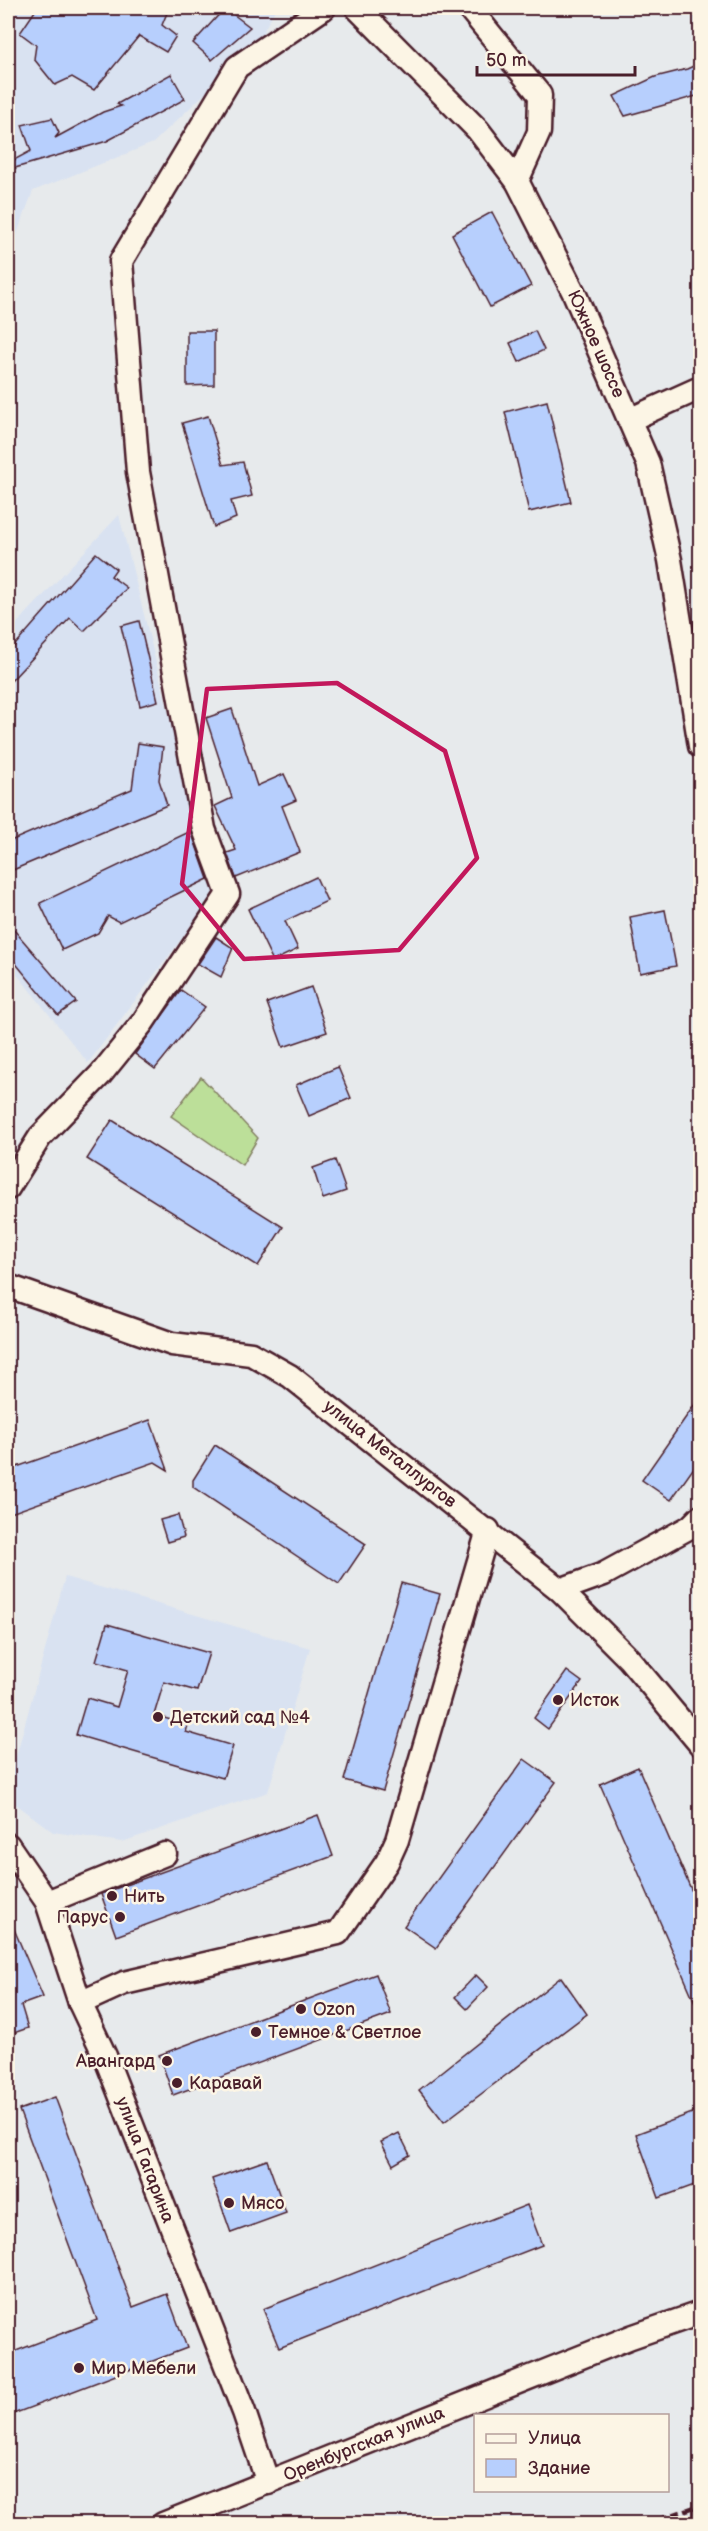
<svg xmlns="http://www.w3.org/2000/svg" width="708" height="2531" viewBox="0 0 708 2531" font-family="'Balsamiq Sans',sans-serif">
<style>
.built{fill:#d9e2f1}
.green{fill:#bcdf99;stroke:#837f62;stroke-width:1.5}
.building{fill:#b7cffd;stroke:#4a1f2b;stroke-width:1.5}
.lines{fill:none;stroke-linecap:round;stroke-linejoin:round}
.minor-casing{stroke:#4a1f2b;stroke-width:27}
.minor{stroke:#fcf5e5;stroke-width:22}
.rail{stroke:#4a1f2b;stroke-width:4.5;stroke-dasharray:9 4.5;stroke-linecap:butt}
.marked{fill:none;stroke:#c2185b;stroke-width:4.5;stroke-linejoin:round}
.poi-dot{fill:#4a1f2b;stroke:#fcf5e5;stroke-width:2}
.labels{text-anchor:middle;dominant-baseline:central;stroke-width:5;stroke-linejoin:round;paint-order:stroke}
.street-label{font-size:18px;fill:#4a1f2b;stroke:#fcf5e5}
.poi-label{font-size:18px;fill:#4a1f2b;stroke:#fcf5e5;text-anchor:start}
</style>
<rect width="100%" height="100%" fill="#e7eaec"/>
<filter id="ink" filterUnits="userSpaceOnUse"><feTurbulence type="fractalNoise" baseFrequency=".0167" numOctaves="2"/><feDisplacementMap in="SourceGraphic" scale="12" xChannelSelector="R" yChannelSelector="G"/><feConvolveMatrix kernelMatrix="1 2 1 2 8 2 1 2 1" color-interpolation-filters="sRGB"/></filter>
<g filter="url(#ink)">
<g class="built">
<path d="M 8,8 L 276,8 L 256,45 L 153,143 L 33,191 L 8,258 Z"/>
<path d="M 119,515 L 198,830 L 219,889 L 88,1063 L 8,963 L 8,633 Z"/>
<path d="M 65,1577 L 310,1648 L 268,1792 L 122,1842 L 53,1832 L 8,1798 L 8,1786 Z"/>
</g>
<path class="green" d="M 201,1077 L 258,1138 L 242,1165 L 171,1116 Z"/>
<g class="building">
<path d="M 37,8 L 169,8 L 162,25 L 176,36 L 166,52 L 139,36 L 94,90 L 72,77 L 55,85 L 34,59 L 36,45 L 20,33 Z"/>
<path d="M 225,8 L 250,27 L 212,60 L 193,43 Z"/>
<path d="M 700,63 L 700,95 L 625,116 L 614,96 L 655,77 L 687,69 Z"/>
<path d="M 171,74 L 185,99 L 107,141 L 15,168 L 12,161 L 31,151 L 22,125 L 52,118 L 59,133 L 55,138 L 103,112 L 121,106 L 117,104 Z"/>
<path d="M 492,212 L 531,286 L 490,307 L 452,234 Z"/>
<path d="M 187,331 L 214,331 L 214,385 L 187,386 Z"/>
<path d="M 535,331 L 544,350 L 519,362 L 510,343 Z"/>
<path d="M 547,401 L 571,502 L 529,512 L 505,412 Z"/>
<path d="M 208,416 L 223,465 L 243,462 L 252,496 L 231,501 L 236,518 L 214,527 L 182,423 Z"/>
<path d="M 96,553 L 116,569 L 111,576 L 127,588 L 84,631 L 70,618 L 8,684 L 8,653 Z"/>
<path d="M 139,621 L 158,701 L 140,706 L 121,626 Z"/>
<path d="M 232,709 L 257,786 L 284,774 L 296,800 L 282,806 L 300,852 L 236,878 L 227,853 L 236,850 L 215,806 L 232,798 L 206,718 Z"/>
<path d="M 138,743 L 163,747 L 159,780 L 167,805 L 8,872 L 8,842 L 132,789 Z"/>
<path d="M 191,831 L 208,879 L 119,922 L 108,916 L 98,933 L 62,950 L 40,903 Z"/>
<path d="M 316,877 L 327,901 L 285,921 L 298,949 L 273,961 L 248,909 Z"/>
<path d="M 665,910 L 676,966 L 640,973 L 630,917 Z"/>
<path d="M 8,923 L 76,1002 L 58,1015 L 8,954 Z"/>
<path d="M 216,937 L 233,948 L 221,977 L 198,964 Z"/>
<path d="M 311,987 L 327,1032 L 283,1047 L 267,1003 Z"/>
<path d="M 181,990 L 205,1007 L 155,1069 L 135,1054 Z"/>
<path d="M 338,1067 L 351,1098 L 309,1116 L 296,1085 Z"/>
<path d="M 112,1120 L 283,1227 L 258,1266 L 87,1159 Z"/>
<path d="M 335,1160 L 346,1191 L 323,1199 L 313,1168 Z"/>
<path d="M 700,1397 L 700,1459 L 671,1500 L 642,1480 Z"/>
<path d="M 150,1420 L 168,1470 L 155,1462 L 8,1514 L 8,1470 Z"/>
<path d="M 215,1445 L 366,1544 L 339,1584 L 193,1487 L 193,1480 Z"/>
<path d="M 178,1515 L 184,1537 L 167,1542 L 160,1520 Z"/>
<path d="M 401,1583 L 440,1594 L 383,1791 L 344,1780 Z"/>
<path d="M 107,1624 L 209,1653 L 197,1691 L 164,1682 L 154,1715 L 188,1725 L 186,1732 L 233,1746 L 223,1778 L 76,1735 L 87,1698 L 117,1707 L 128,1670 L 96,1661 Z"/>
<path d="M 567,1671 L 582,1682 L 548,1729 L 534,1718 Z"/>
<path d="M 524,1759 L 556,1782 L 436,1948 L 404,1926 Z"/>
<path d="M 638,1767 L 700,1910 L 700,2014 L 600,1784 Z"/>
<path d="M 318,1815 L 333,1856 L 116,1936 L 101,1894 Z"/>
<path d="M 8,1915 L 43,1997 L 21,2005 L 28,2028 L 8,2035 Z"/>
<path d="M 376,1974 L 391,2014 L 173,2095 L 159,2055 Z"/>
<path d="M 476,1975 L 488,1987 L 467,2009 L 455,1997 Z"/>
<path d="M 561,1977 L 587,2014 L 444,2122 L 419,2090 Z"/>
<path d="M 55,2097 L 133,2307 L 167,2294 L 187,2348 L 8,2416 L 8,2354 L 97,2320 L 19,2110 Z"/>
<path d="M 700,2110 L 700,2183 L 659,2198 L 636,2134 Z"/>
<path d="M 399,2133 L 410,2155 L 393,2165 L 381,2142 Z"/>
<path d="M 267,2160 L 286,2213 L 231,2233 L 212,2179 Z"/>
<path d="M 527,2205 L 542,2245 L 279,2348 L 263,2309 Z"/>
</g>
<g class="lines">
<g class="minor-casing">
<g id="minor">
<path d="M 357,8 L 478,130 L 517,181 L 575,295 L 648,463 L 670,560 L 700,746"/>
<path d="M 469,8 L 540,95 L 539,132 L 517,181"/>
<path d="M 629,420 L 700,388"/>
<path d="M 8,1188 L 40,1137 L 101,1074 L 143,1022 L 228,894 L 204,829 L 138,472 L 121,261 L 237,67 L 324,8"/>
<path d="M 8,1286 L 172,1344 L 251,1354 L 290,1376 L 560,1590 L 629,1659 L 700,1744"/>
<path d="M 560,1590 L 604,1574 L 690,1527 L 700,1517"/>
<path d="M 8,1845 L 47,1902 L 80,2003 L 105,2056 L 244,2412 L 268,2483"/>
<path d="M 47,1902 L 165,1854"/>
<path d="M 80,2003 L 124,1983 L 338,1933 L 387,1862 L 397,1840 L 488,1530"/>
<path d="M 163,2524 L 631,2337 L 700,2313"/>
</g>
</g>
<use href="#minor" class="minor"/>
<g class="rail">
<path d="M 647,2524 L 700,2505"/>
<path d="M 687,2524 L 700,2519"/>
</g>
</g>
</g>
<path class="marked" d="M 337,683 L 445,751 L 477,858 L 399,950 L 244,959 L 182,884 L 207,689 Z"/>
<g class="poi-dot">
<circle cx="558" cy="1700" r="6"/>
<circle cx="158" cy="1717" r="6"/>
<circle cx="112" cy="1896" r="6"/>
<circle cx="120" cy="1917" r="6"/>
<circle cx="301" cy="2009" r="6"/>
<circle cx="256" cy="2032" r="6"/>
<circle cx="167" cy="2061" r="6"/>
<circle cx="177" cy="2083" r="6"/>
<circle cx="229" cy="2203" r="6"/>
<circle cx="79" cy="2368" r="6"/>
</g>
<g class="labels">
<g class="street-label">
<text transform="translate(596 344) rotate(66)">Южное шоссе</text>
<text transform="translate(390 1454) rotate(38)">улица Металлургов</text>
<text transform="translate(145 2160) rotate(69)">улица Гагарина</text>
<text transform="translate(364 2444) rotate(-22)">Оренбургская улица</text>
</g>
<g class="poi-label">
<text x="570" y="1700">Исток</text>
<text x="170" y="1717">Детский сад №4</text>
<text x="124" y="1896">Нить</text>
<text x="108" y="1917" text-anchor="end">Парус</text>
<text x="313" y="2009">Ozon</text>
<text x="268" y="2032">Темное &amp; Светлое</text>
<text x="155" y="2061" text-anchor="end">Авангард</text>
<text x="189" y="2083">Каравай</text>
<text x="241" y="2203">Мясо</text>
<text x="91" y="2368">Мир Мебели</text>
</g>
</g>
<rect width="708" height="2531" fill="none" stroke="#fcf5e5" stroke-width="30"/>
<rect x="15" y="15" width="678" height="2501" fill="none" stroke="#4a1f2b" stroke-width="2" filter="url(#ink)"/>
<rect x="474" y="2414" width="195" height="78" fill="#fcf5e5" stroke="#b59f9b" stroke-width="1.5"/>
<rect x="486" y="2434" width="30" height="9" fill="#fcf5e5" stroke="#b59f9b" stroke-width="1.5"/>
<text x="528" y="2444" font-size="18" fill="#4a1f2b">Улица</text>
<rect x="486" y="2459" width="30" height="18" fill="#b7cffd" stroke="#b59f9b" stroke-width="1.5"/>
<text x="528" y="2474" font-size="18" fill="#4a1f2b">Здание</text>
<path d="M477 66v9h158v-9" fill="none" stroke="#4a1f2b" stroke-width="3"/>
<text x="486" y="66" font-size="18" fill="#4a1f2b" stroke="#fcf5e5" stroke-width="4.5" paint-order="stroke">50 m</text>
</svg>
